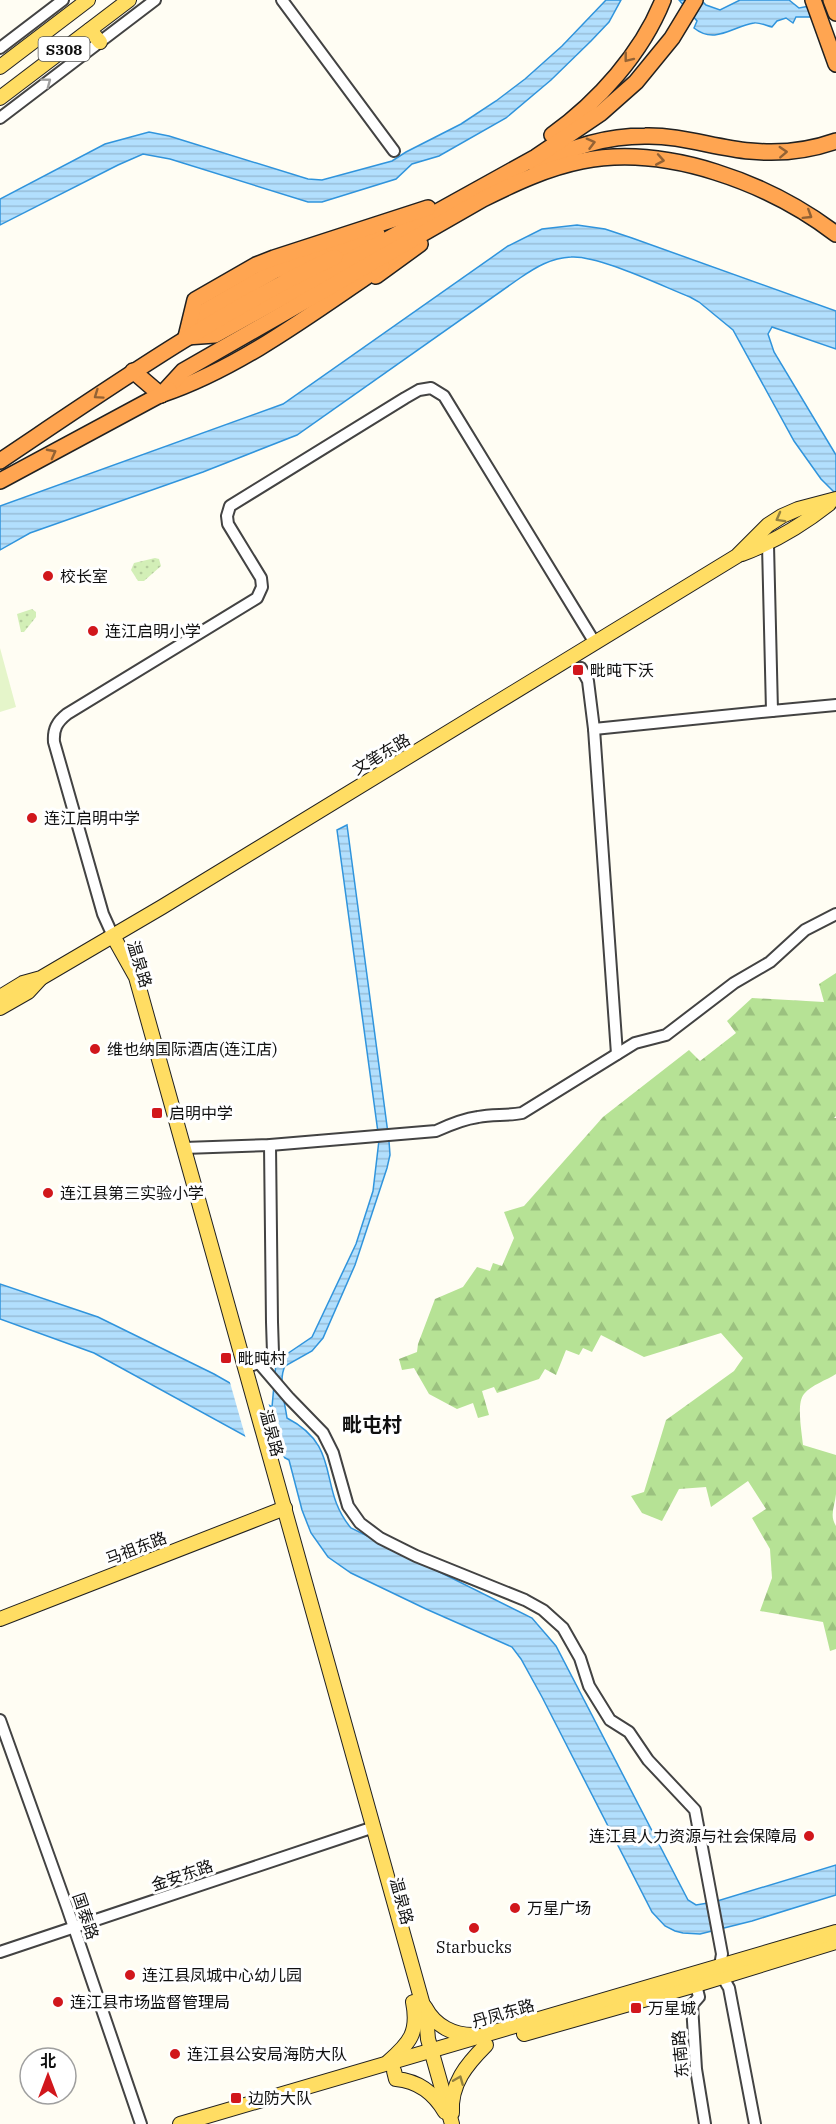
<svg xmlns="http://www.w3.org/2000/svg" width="836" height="2124" viewBox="0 0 836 2124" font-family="'IBM Plex Serif','Noto Sans SC',serif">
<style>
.grass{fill:url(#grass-dots)}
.forest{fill:url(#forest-firs)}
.pitch{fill:#e5f5ca}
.water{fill:url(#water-rules);stroke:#3094dc;stroke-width:1.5}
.pier{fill:#fffdf3}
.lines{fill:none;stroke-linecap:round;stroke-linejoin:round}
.minor-casing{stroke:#434343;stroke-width:14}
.major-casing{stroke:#212121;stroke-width:16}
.highway-casing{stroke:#212121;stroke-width:18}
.minor{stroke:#fff;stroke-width:10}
.major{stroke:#ffdd63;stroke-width:14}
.highway{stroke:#ffa551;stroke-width:15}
.oneway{stroke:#936234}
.oneway2{stroke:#9f9f9f}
.oneway3{stroke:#93813e}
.poi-dot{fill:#d1171c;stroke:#fff;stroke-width:2}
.labels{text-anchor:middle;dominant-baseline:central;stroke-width:6;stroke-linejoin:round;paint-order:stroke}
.shield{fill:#fff;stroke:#585858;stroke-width:1.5}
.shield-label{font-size:15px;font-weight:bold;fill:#101010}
.poi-label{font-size:16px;fill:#101010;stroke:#fff;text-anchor:start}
.street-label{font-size:16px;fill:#101010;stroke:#fff}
.quarter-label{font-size:20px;font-weight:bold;fill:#101010;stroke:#fff}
</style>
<defs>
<pattern id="grass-dots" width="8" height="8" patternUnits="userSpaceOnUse" patternTransform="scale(1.5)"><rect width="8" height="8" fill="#d3efb7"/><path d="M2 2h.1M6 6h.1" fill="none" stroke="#b4cc9c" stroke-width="1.8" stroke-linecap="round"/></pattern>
<pattern id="forest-firs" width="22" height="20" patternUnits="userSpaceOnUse" patternTransform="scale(1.5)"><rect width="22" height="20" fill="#b6e295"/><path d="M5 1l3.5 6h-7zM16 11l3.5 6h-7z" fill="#9bc17f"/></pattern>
<pattern id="water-rules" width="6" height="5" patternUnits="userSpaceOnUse" patternTransform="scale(1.5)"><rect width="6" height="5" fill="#b2dffd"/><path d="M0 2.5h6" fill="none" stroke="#98bed8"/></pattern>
</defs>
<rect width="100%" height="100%" fill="#fffdf3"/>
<g class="grass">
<path d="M 155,558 L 159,559 L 161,566 L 144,581 L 138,581 L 131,570 L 134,563 Z"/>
<path d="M 32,609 L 36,612 L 36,617 L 24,632 L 21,632 L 17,614 Z"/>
</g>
<path class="forest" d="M 836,973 L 836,1116 L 834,1118 L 836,1118 L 836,1374 C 827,1380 811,1385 804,1394 C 796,1403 802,1433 803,1445 L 836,1455 C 836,1468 836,1481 836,1494 C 835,1506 829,1515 836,1526 L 836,1649 L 830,1651 L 823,1622 L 760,1611 L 772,1578 L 770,1549 L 752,1518 L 766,1509 L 748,1481 L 711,1507 L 706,1487 L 679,1489 L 662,1521 L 642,1513 L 631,1496 L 644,1492 L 666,1420 L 734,1371 L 743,1358 L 721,1333 L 644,1357 L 601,1335 L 592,1352 L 583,1348 L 579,1355 L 566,1350 L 556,1375 L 545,1369 L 539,1379 L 497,1393 L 494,1387 L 482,1391 L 489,1415 L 478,1418 L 473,1403 L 457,1409 L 429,1394 L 414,1368 L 402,1370 L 399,1359 L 417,1352 L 418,1344 L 435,1299 L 463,1287 L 477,1267 L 490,1271 L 493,1263 L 502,1266 L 514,1238 L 504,1212 L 524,1206 L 603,1117 L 689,1050 L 700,1061 L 736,1033 L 727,1021 L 752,998 L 824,1002 L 819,984 Z"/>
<path class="pitch" d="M 0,648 L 16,707 L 0,712 Z"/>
<g class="water">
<path d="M 606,0 L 621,0 L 609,22 L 591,41 L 551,80 L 506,118 L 439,156 L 412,164 L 396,179 L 322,202 L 308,202 L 170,159 L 143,154 L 118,165 L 0,225 L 0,199 L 105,144 L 149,132 L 169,136 L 308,179 L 322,180 L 392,161 L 406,152 L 461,124 L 496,101 L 525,79 L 562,46 Z"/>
<path d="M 679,0 L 701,0 L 706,5 L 720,10 L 740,0 L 789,0 L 799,8 L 836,1 L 836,17 L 796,17 L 793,23 L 786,18 L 777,21 L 772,27 C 767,26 759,22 754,23 C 733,26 715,45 694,28 L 697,21 Z"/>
<path d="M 577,225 L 605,229 L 632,238 L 836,311 L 836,349 L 772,327 L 768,334 L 774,352 L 836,455 L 836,494 L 821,479 L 794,441 L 733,330 L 699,302 L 690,297 C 662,286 598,255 571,257 C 551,258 536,267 520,278 L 297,435 L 203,472 L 30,533 L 0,550 L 0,506 L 283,404 L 508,246 L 542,229 Z"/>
<path d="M 347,825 L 389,1141 L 390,1155 L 387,1168 L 355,1265 L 323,1338 L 312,1351 L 285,1366 C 278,1380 285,1403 287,1418 C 343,1447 317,1488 351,1528 L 532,1618 L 556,1646 L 688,1900 L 696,1905 L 714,1902 L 836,1865 L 836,1895 L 752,1921 L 700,1934 L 683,1933 L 675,1931 L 665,1926 L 652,1912 L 542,1697 L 521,1659 L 512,1647 L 426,1609 L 351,1573 L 328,1557 L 311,1533 L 302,1510 L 289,1460 L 94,1353 L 0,1319 L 0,1284 L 98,1317 L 214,1374 L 272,1407 L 276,1363 L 281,1358 L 312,1337 L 356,1244 L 373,1191 L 379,1140 L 337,830 Z"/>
</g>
<path class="pier" d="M 229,1379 L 268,1402 L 285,1462 L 246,1439 Z"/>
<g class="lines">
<g class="minor-casing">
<g id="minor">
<path d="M 282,0 L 394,151"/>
<path d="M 0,48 L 63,0"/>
<path d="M 0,118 L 155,0"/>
<path d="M 768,545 L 772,711 L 836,705"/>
<path d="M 581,668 L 588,681 L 594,729 L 617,1054"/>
<path d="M 594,729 L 772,711"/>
<path d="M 113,936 L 103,914 L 54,742 C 53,729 57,722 67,714 L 257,598 L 262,587 L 261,578 L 228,524 L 227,516 L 230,506 L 405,398 L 419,390 L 431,388 L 444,396 L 595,643"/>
<path d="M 184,1148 L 270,1145 L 436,1131 C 449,1125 463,1119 478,1117 C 492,1114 507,1116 522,1113 L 635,1043 L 666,1035 L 734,983 L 770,962 L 805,930 L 836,914"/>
<path d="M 259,1363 L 289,1398 L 323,1433 L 333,1453 L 348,1506 L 360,1523 L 380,1538 L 416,1556 L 525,1600 L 543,1610 L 563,1628 L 580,1658 L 589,1686 L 610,1720 L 629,1732 L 648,1760 L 695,1810 L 722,1954 C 719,1968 721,1975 729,1988 L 755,2124"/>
<path d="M 246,1367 L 259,1363 L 273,1353 L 272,1322 L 270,1145"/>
<path d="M 0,1720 L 67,1907 L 141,2124"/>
<path d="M 0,1952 L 374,1827"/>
<path d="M 696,1985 L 699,1997 L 692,2005 L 696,2069 L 705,2124"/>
</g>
</g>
<g class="major-casing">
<g id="major">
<path d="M 90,30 L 100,42"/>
<path d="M 0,67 L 88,0"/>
<path d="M 0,98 L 129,0"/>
<path d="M 742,554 C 774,542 801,526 829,504"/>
<path d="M 113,936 L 136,977 L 426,2016 L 428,2039 L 452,2124"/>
<path d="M 0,997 L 23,983 L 41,978 L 162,907 L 737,556 L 768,525 L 782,516 L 798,509 L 836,499"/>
<path d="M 0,1008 L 28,992 L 40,979"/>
<path d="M 0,1619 L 285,1508"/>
<path d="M 425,2007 C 435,2026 454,2036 476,2035"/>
<path d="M 524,2034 L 696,1985 L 836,1942"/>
<path d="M 388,2062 C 410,2043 419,2032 413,2002"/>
<path d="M 394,2071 L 396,2079 C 418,2081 434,2093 445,2112"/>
<path d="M 452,2113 C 450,2084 467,2064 486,2045"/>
<path d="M 180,2124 L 836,1932"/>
</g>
</g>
<g class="highway-casing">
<g id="highway">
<path d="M 813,0 L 836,64"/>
<path d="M 831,0 L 836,13"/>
<path d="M 552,135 C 598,102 642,53 663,0"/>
<path d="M 536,166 C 570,147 606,136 645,136 C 681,135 715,148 750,151 C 780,154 808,151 836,141"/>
<path d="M 325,256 L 377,234"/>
<path d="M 376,276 L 420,244"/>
<path d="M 193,327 L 203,312 L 274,271 L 320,253"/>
<path d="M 186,337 L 215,335 L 536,157 L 601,113 L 636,82 L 672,38 L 695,0"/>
<path d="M 186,337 L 195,300 L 256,265 L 274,258 L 428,208"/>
<path d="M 133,371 L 161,395"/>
<path d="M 163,394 C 240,368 314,312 382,266"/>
<path d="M 161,395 L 183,371 L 483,199 C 515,183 547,168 582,161 C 666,144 769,183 836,234"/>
<path d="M 0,461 C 109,388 216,313 335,257"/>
<path d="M 0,481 L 169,390"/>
</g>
</g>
<use href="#minor" class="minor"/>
<use href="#major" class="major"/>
<use href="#highway" class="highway"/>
</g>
<defs><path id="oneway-chevron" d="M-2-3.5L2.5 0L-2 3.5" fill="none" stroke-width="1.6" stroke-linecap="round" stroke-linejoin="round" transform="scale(1.5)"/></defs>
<g class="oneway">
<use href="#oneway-chevron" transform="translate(628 58) rotate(128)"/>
<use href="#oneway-chevron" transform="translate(591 143) rotate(-15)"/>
<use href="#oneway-chevron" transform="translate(783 152) rotate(-3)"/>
<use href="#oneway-chevron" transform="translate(660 160) rotate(10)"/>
<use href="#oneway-chevron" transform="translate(808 215) rotate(32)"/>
<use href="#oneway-chevron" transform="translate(98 395) rotate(145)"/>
<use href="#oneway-chevron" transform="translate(52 453) rotate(-28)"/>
</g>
<use class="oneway2" href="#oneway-chevron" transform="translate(47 82) rotate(-37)"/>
<g class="oneway3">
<use href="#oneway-chevron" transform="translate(780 518) rotate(151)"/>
<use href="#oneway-chevron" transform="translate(459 2080) rotate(-68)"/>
</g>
<g class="poi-dot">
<circle cx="48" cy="576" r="6"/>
<circle cx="93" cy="631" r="6"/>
<rect x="572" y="664" width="12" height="12" rx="3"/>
<circle cx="32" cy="818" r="6"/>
<circle cx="95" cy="1049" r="6"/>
<rect x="151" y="1107" width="12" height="12" rx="3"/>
<circle cx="48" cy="1193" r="6"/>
<rect x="220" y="1352" width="12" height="12" rx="3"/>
<circle cx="809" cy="1836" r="6"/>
<circle cx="515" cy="1908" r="6"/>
<circle cx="474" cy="1928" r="6"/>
<circle cx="130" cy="1975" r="6"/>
<circle cx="58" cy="2002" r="6"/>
<rect x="630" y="2002" width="12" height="12" rx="3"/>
<circle cx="175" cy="2054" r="6"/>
<rect x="230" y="2092" width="12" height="12" rx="3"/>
</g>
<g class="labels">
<rect class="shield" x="38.5" y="37" width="51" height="24" rx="4.5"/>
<g class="shield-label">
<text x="64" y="49">S308</text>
</g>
<g class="poi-label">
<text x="60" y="576">校长室</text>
<text x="105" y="631">连江启明小学</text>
<text x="590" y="670">毗旽下沃</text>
<text x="44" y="818">连江启明中学</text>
<text x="107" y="1049">维也纳国际酒店(连江店)</text>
<text x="169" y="1113">启明中学</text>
<text x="60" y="1193">连江县第三实验小学</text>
<text x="238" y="1358">毗旽村</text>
<text x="797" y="1836" text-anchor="end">连江县人力资源与社会保障局</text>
<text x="527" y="1908">万星广场</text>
<text x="474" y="1947" text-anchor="middle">Starbucks</text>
<text x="142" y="1975">连江县凤城中心幼儿园</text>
<text x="70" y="2002">连江县市场监督管理局</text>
<text x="648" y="2008">万星城</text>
<text x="187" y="2054">连江县公安局海防大队</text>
<text x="248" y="2098">边防大队</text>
</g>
<g class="street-label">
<text transform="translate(381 754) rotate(-31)">文笔东路</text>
<text transform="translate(140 964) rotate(73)">温泉路</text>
<text transform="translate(272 1433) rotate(75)">温泉路</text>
<text transform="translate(136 1548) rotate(-21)">马祖东路</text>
<text transform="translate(182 1875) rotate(-19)">金安东路</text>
<text transform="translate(402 1901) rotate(75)">温泉路</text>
<text transform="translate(86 1916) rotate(71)">国泰路</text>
<text transform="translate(503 2013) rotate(-16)">丹凤东路</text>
<text transform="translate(680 2054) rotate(-95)">东南路</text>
</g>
<g class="quarter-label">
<text x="372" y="1424">毗屯村</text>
</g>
</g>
<g transform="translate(48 2076)"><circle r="28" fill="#ffffff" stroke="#9f9f9f" stroke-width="1.5"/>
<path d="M0-4.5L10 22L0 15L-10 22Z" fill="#d1171c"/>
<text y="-9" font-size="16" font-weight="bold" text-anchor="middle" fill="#101010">北</text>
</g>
</svg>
